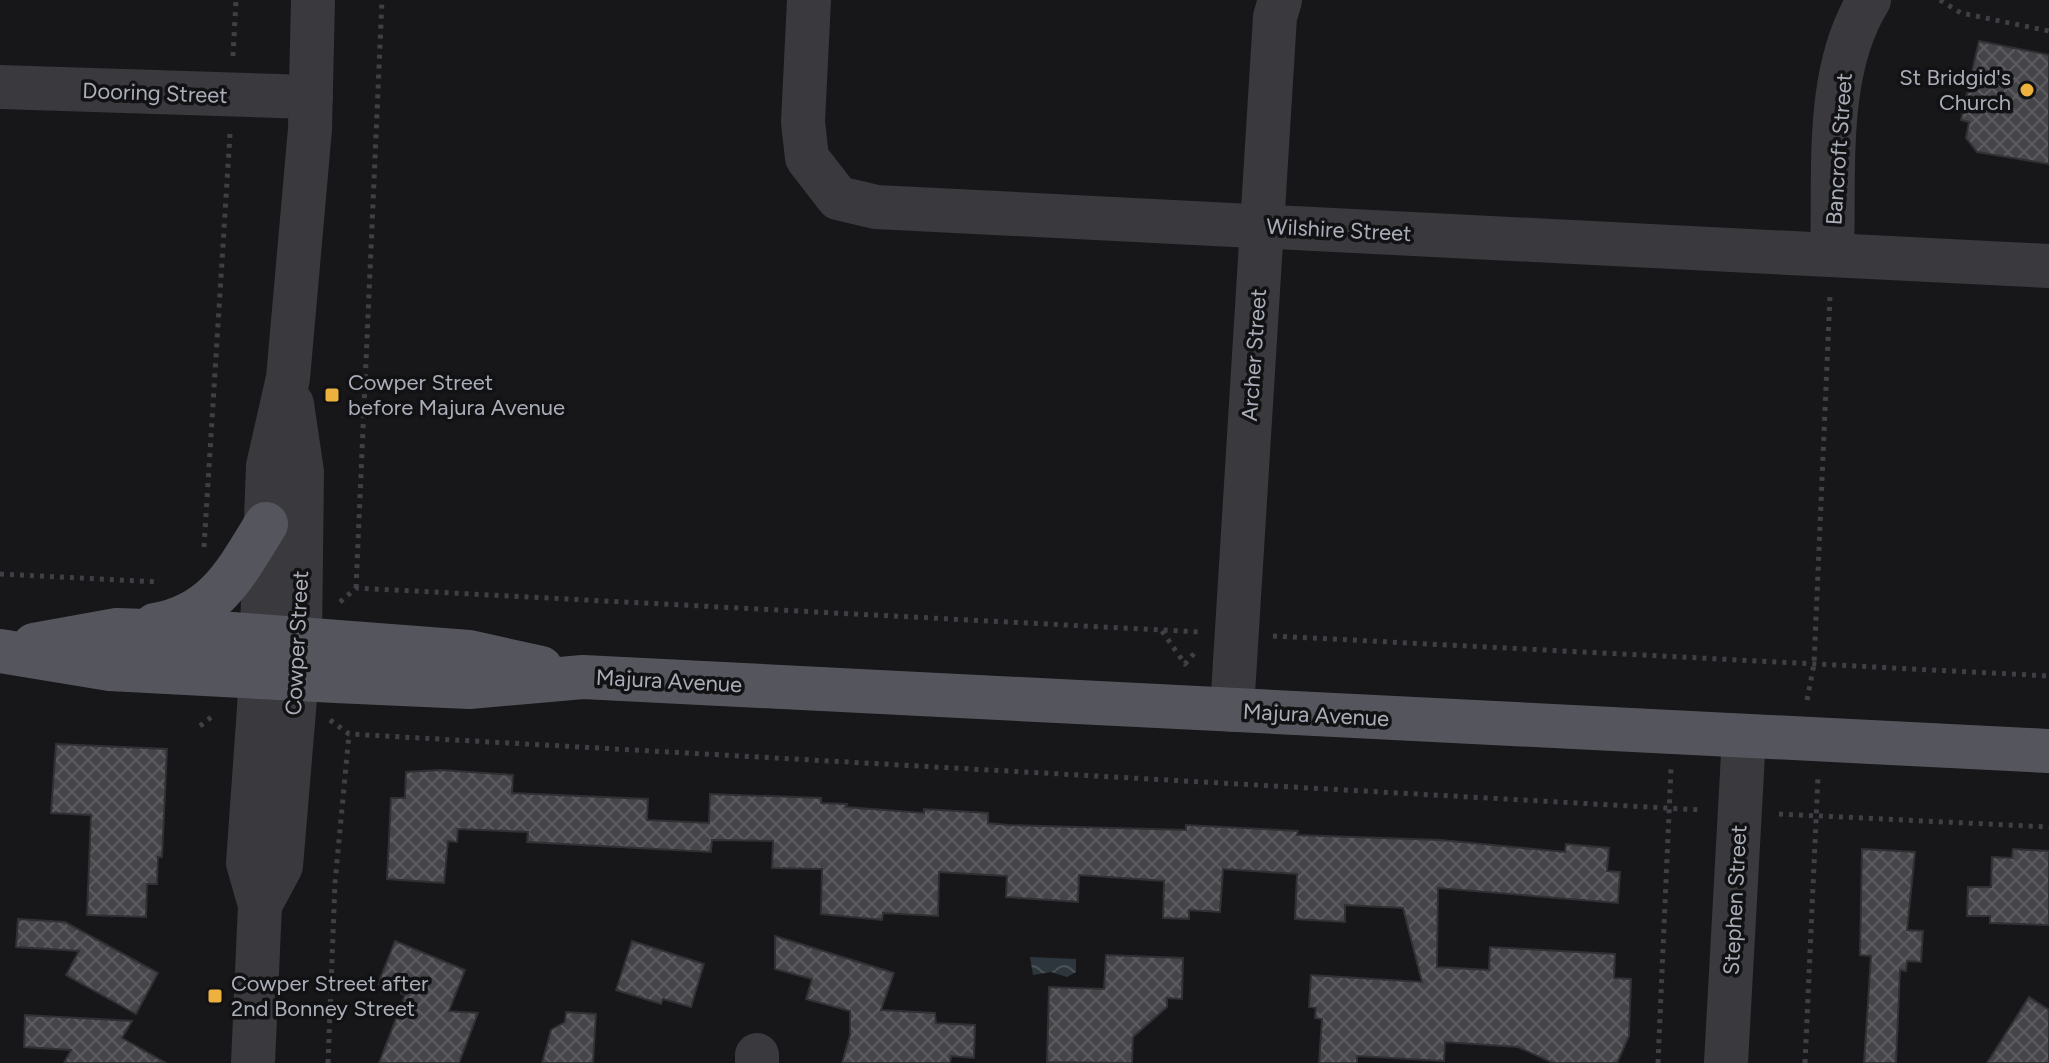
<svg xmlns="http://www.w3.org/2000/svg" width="2049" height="1063" viewBox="0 0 2049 1063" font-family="Figtree,sans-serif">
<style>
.water{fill:url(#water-waves)}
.building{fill:url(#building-cross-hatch);stroke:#313135;stroke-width:2}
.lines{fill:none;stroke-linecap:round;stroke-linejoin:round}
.path{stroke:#3f4045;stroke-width:5;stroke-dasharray:4 6;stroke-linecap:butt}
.minor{stroke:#39393e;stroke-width:44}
.major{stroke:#55565d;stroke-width:44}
.poi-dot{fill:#ecb23d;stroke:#121214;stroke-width:3}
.labels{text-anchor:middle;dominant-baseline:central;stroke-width:7;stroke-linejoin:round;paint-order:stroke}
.poi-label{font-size:22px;fill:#aaaeb9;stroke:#121214;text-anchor:start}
.street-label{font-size:22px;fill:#aaaeb9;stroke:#121214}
</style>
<defs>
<pattern id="water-waves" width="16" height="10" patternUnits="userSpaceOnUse" patternTransform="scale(2)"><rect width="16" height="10" fill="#2e363d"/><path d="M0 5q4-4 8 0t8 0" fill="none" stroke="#4a5157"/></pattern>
<pattern id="building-cross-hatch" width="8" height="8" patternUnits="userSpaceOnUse" patternTransform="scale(2)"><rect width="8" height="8" fill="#444449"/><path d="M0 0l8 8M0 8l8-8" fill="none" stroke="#5c5c61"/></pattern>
</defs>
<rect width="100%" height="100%" fill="#171719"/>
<path class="water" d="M 1030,957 L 1076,959 L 1076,972 L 1067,977 L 1051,972 L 1033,975 Z"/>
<g class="building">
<path d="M 1979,41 L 2049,55 L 2049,164 L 1977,152 L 1966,138 L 1969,122 L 1961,120 Z"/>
<path d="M 56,744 L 167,749 L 162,857 L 158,857 L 157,884 L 147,884 L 146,917 L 87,915 L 91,815 L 51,813 Z"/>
<path d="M 441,770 L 513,775 L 512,793 L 648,799 L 647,820 L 709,823 L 710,794 L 821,798 L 821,803 L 847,804 L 846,807 L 924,813 L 924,809 L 988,813 L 988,823 L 1008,825 L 1186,830 L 1186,825 L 1298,831 L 1297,835 L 1441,840 L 1565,852 L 1566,844 L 1609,848 L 1607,871 L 1620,872 L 1618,903 L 1438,888 L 1437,967 L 1489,970 L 1490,947 L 1615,954 L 1614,978 L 1631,979 L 1629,1036 L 1617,1063 L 1553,1063 L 1518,1047 L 1445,1042 L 1444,1061 L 1357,1056 L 1357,1063 L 1319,1063 L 1322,1019 L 1315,1018 L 1316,1008 L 1309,1007 L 1311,975 L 1422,982 L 1403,908 L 1345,905 L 1345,922 L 1295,919 L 1297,874 L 1223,869 L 1220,912 L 1189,910 L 1189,919 L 1163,918 L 1164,881 L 1079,875 L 1078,902 L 1006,897 L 1007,876 L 939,872 L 938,916 L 883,913 L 882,920 L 821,914 L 822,869 L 772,868 L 773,841 L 712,840 L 711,852 L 527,842 L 528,832 L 458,829 L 457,842 L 448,841 L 444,883 L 387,879 L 391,798 L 405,798 L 406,772 Z"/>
<path d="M 1862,849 L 1915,852 L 1907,930 L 1923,931 L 1921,962 L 1907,961 L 1906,971 L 1900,970 L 1896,1063 L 1864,1063 L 1871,956 L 1860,955 Z"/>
<path d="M 2013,849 L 2049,851 L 2049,925 L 1990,923 L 1990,916 L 1967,916 L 1968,887 L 1991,887 L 1992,857 L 2012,858 Z"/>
<path d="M 18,919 L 65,922 L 158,973 L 136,1014 L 66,975 L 79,951 L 16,947 Z"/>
<path d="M 775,936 L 894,973 L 881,1010 L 935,1013 L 936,1023 L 975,1025 L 974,1058 L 951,1056 L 950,1063 L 842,1063 L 850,1035 L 850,1011 L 806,999 L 812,979 L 775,969 Z"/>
<path d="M 395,941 L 465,970 L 449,1011 L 478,1013 L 459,1063 L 379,1063 L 405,995 L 378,984 Z"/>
<path d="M 632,941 L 704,964 L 691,1007 L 663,999 L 661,1004 L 616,990 Z"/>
<path d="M 1106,955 L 1183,958 L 1182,999 L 1167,998 L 1167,1007 L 1133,1037 L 1132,1063 L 1047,1062 L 1049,987 L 1104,989 Z"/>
<path d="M 2029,997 L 2049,1010 L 2049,1063 L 1987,1063 Z"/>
<path d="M 566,1012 L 596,1014 L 593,1063 L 542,1063 L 551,1030 L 565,1022 Z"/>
<path d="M 25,1015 L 132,1021 L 122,1038 L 166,1063 L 64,1063 L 71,1050 L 24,1047 Z"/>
</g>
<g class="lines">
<g class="path">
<path d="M 1940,0 L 1961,13 L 2049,31"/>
<path d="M 233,56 L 236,0"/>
<path d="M 204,547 L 230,134"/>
<path d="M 0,574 L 159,582"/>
<path d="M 356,588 L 382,0"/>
<path d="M 340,602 L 356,588 L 1200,632"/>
<path d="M 1162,631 L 1185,664 L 1197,650"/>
<path d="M 1273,636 L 2049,676"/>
<path d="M 1807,700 L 1814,664 L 1830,295"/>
<path d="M 330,720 L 349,734 L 1701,810"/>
<path d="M 200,726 L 214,715"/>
<path d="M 1779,814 L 2049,827"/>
<path d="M 328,1063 L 335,883 L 349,734"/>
<path d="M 1658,1063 L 1671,768"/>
<path d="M 1805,1063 L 1818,777"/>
</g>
<g class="minor">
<path d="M 809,0 L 803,122 L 807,158 L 838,198 L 876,207 L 2049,266"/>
<path d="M 0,87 L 311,97"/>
<path d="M 1832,255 C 1835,173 1824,72 1869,0"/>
<path d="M 1232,710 L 1275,17 L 1280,0"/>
<path d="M 260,905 L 281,866 L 300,639 L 302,472 L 292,404"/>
<path d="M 253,1063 L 260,905 L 248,863 L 259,708 L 268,466 L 288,378 L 310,129 L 313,0"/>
<path d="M 757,1063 L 757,1055"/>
<path d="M 1726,1063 L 1744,736"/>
</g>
<g class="major">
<path d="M 155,625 C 215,615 236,573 266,524"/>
<path d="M 34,645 L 117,630 L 232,634 L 469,652 L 541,668"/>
<path d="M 0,651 L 110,669 L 336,681 L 469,687 L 583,677 L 2049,751"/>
</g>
</g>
<g class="poi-dot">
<circle cx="2027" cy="90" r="8"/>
<rect x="324" y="387" width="16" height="16" rx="4"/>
<rect x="207" y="988" width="16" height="16" rx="4"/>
</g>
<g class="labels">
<g class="poi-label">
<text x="2011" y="77" text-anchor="end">St Bridgid's<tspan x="2011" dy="25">Church</tspan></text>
<text x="348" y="382">Cowper Street<tspan x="348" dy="25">before Majura Avenue</tspan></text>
<text x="231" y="983">Cowper Street after<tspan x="231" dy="25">2nd Bonney Street</tspan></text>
</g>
<g class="street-label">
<text transform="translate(155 93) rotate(2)">Dooring Street</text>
<text transform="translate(1839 149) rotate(-86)">Bancroft Street</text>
<text transform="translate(1339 230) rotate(3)">Wilshire Street</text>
<text transform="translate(1254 355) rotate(-86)">Archer Street</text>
<text transform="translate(297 643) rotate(-87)">Cowper Street</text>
<text transform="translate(669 681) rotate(3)">Majura Avenue</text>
<text transform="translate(1316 715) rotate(3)">Majura Avenue</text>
<text transform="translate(1735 900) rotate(-87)">Stephen Street</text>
</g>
</g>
</svg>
